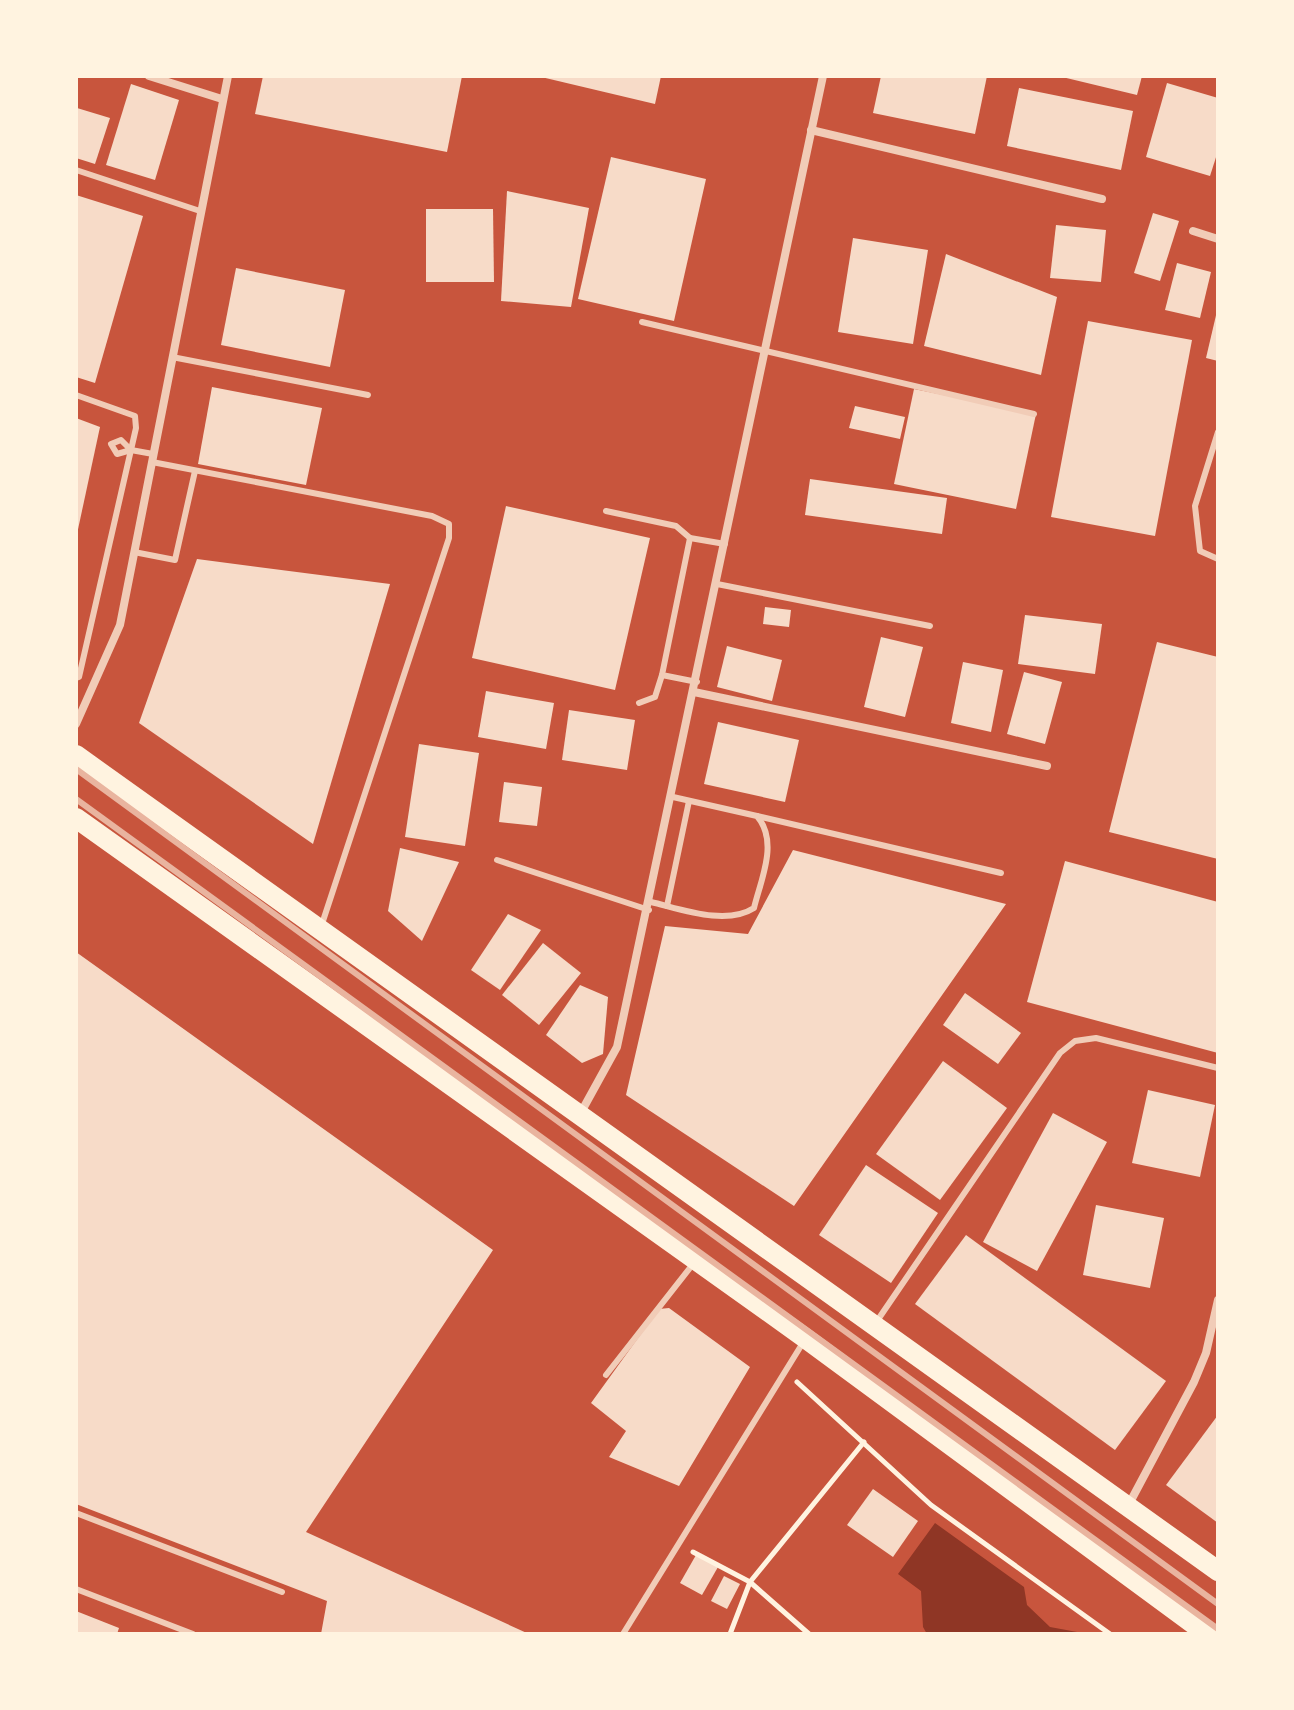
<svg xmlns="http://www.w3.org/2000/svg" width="1294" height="1710" viewBox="0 0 1294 1710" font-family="'Archivo Narrow',sans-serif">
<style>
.water{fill:#8f3625}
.building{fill:#f7dbc8}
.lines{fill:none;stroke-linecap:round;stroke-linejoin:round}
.path{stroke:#fff3e0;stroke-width:5}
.service{stroke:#f1ccb7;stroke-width:6}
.minor{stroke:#f1ccb7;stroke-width:8}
.primary{stroke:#fff3e0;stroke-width:20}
.rail{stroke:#e9b49f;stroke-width:6}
</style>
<rect width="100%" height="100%" fill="#c8553d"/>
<path class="water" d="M 935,1523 L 1024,1587 L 1027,1605 L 1050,1627 L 1088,1634 L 927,1634 L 923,1627 L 921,1591 L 898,1574 Z"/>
<g class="building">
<path d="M 263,76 L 462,76 L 447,152 L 255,114 Z"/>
<path d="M 537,76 L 661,76 L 655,104 Z"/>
<path d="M 881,76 L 987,76 L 975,134 L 873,113 Z"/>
<path d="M 1058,76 L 1142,76 L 1137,95 Z"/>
<path d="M 1167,83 L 1218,98 L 1218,151 L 1210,176 L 1146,157 Z"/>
<path d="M 131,84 L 179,100 L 155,180 L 106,165 Z"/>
<path d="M 1019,88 L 1133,111 L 1121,170 L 1007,146 Z"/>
<path d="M 77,108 L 110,118 L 95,164 L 76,158 Z"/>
<path d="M 611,157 L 706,179 L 674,321 L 578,299 Z"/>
<path d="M 507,191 L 589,208 L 571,307 L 501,301 Z"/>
<path d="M 76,195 L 143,216 L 95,383 L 76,377 Z"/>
<path d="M 426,209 L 493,209 L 494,282 L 426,282 Z"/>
<path d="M 1153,213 L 1179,221 L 1160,281 L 1134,273 Z"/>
<path d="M 1056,225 L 1106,230 L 1101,282 L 1050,278 Z"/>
<path d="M 853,238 L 928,250 L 913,344 L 838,332 Z"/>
<path d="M 946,254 L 1057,297 L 1041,375 L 924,346 Z"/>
<path d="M 1177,263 L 1211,272 L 1200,318 L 1165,310 Z"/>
<path d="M 236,268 L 345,290 L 330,367 L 221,345 Z"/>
<path d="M 1217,311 L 1218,311 L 1218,361 L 1206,358 Z"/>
<path d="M 1088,321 L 1192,340 L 1155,536 L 1051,517 Z"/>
<path d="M 212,387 L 322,408 L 306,485 L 198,464 Z"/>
<path d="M 914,389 L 1036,414 L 1016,509 L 894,484 Z"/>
<path d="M 855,406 L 905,417 L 900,439 L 849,428 Z"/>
<path d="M 76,418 L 100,427 L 77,534 L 76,534 Z"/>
<path d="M 810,479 L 947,498 L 942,534 L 805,515 Z"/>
<path d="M 506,506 L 650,538 L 615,690 L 472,658 Z"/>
<path d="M 197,559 L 390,584 L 313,844 L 139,723 Z"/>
<path d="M 765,607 L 791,610 L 789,627 L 763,624 Z"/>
<path d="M 1025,615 L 1102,624 L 1095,674 L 1018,664 Z"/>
<path d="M 881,637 L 923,647 L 905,717 L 864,707 Z"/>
<path d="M 1157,642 L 1218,657 L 1218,859 L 1109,832 Z"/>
<path d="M 727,646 L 782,660 L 772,701 L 717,687 Z"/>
<path d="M 963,662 L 1003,670 L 991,732 L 951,723 Z"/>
<path d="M 1024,672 L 1062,682 L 1045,744 L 1007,734 Z"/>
<path d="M 486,691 L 554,703 L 546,749 L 478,737 Z"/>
<path d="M 569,710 L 635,720 L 627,770 L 562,760 Z"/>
<path d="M 718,722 L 799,740 L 785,802 L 704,784 Z"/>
<path d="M 419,744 L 479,753 L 465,846 L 405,837 Z"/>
<path d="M 504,782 L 542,787 L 537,826 L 499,822 Z"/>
<path d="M 400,848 L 459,862 L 422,941 L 388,911 Z"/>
<path d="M 793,850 L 1006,904 L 794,1206 L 626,1095 L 665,926 L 748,934 Z"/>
<path d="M 1065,861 L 1218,902 L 1218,1053 L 1027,1002 Z"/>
<path d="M 508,914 L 541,930 L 500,990 L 471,970 Z"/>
<path d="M 543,943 L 581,973 L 539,1025 L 502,995 Z"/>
<path d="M 76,952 L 493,1250 L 306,1532 L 529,1634 L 321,1634 L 327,1601 L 76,1504 Z"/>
<path d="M 580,985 L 608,997 L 603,1054 L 582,1063 L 546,1035 Z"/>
<path d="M 965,993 L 1021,1033 L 998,1064 L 943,1025 Z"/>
<path d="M 943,1061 L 1007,1108 L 940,1200 L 876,1154 Z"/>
<path d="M 1148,1090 L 1215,1105 L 1200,1177 L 1132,1163 Z"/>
<path d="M 1053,1113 L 1107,1142 L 1037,1271 L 983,1242 Z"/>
<path d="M 866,1165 L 938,1213 L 891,1283 L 819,1235 Z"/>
<path d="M 1096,1205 L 1164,1218 L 1150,1288 L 1083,1275 Z"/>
<path d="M 966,1235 L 1166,1381 L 1115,1450 L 915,1304 Z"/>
<path d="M 669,1308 L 750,1367 L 679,1486 L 609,1457 L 626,1431 L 591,1403 L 659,1309 Z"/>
<path d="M 1218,1415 L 1218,1523 L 1166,1485 Z"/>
<path d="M 873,1489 L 918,1521 L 893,1557 L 847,1525 Z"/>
<path d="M 696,1555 L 718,1567 L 702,1595 L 680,1583 Z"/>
<path d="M 724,1576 L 740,1584 L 727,1609 L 711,1601 Z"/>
<path d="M 76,1611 L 119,1628 L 117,1634 L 76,1634 Z"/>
</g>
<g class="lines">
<g class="path">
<path d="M 797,1382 L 931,1505 L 1110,1634"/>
<path d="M 693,1552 L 750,1582 L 809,1634"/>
<path d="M 730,1634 L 750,1582 L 864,1442"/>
</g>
<g class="service">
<path d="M 76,170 L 200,211"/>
<path d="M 642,322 L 1034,414"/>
<path d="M 172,357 L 368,395"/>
<path d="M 76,395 L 135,416 L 136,428 L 79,677 L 76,678"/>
<path d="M 1218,432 L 1195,506 L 1200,551 L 1218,559"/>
<path d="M 131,450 L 121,440 L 111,444 L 117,454 L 131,450 L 153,454"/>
<path d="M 152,462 L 432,516 L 449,524 L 449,538 L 321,927"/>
<path d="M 606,511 L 676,526 L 690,538"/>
<path d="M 134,552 L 175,560 L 195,471"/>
<path d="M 717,584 L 930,626"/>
<path d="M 697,682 L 662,675 L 690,538 L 725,544"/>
<path d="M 639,703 L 655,697 L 662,675"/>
<path d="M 757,816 L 1001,873"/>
<path d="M 497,860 L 649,910"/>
<path d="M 651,902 C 681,909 726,926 754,908 C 761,879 779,842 757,816 L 673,797"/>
<path d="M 667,906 L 689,801"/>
<path d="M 877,1321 L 1060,1053 L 1075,1041 L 1096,1038 L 1218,1068"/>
<path d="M 606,1375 L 693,1264"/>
<path d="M 76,1513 L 282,1592"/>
<path d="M 76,1589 L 193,1634"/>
<path d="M 623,1634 L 804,1341"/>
</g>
<g class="minor">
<path d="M 149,76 L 222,99"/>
<path d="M 811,130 L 1102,199"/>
<path d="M 1193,231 L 1218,239"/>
<path d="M 694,692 L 1047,766"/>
<path d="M 76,724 L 120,625 L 228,76"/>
<path d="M 579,1116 L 617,1047 L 823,76"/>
<path d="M 1128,1506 L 1194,1382 L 1206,1353 L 1218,1300"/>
</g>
<g class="primary">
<path d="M 76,755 L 1218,1571"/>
<path d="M 76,818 L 805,1338 L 1207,1634"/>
</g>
<g class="rail">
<path d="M 76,769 L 1218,1604"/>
<path d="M 76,799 L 1218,1629"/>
</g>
</g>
<rect width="1294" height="1710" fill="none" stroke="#fff3e0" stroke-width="156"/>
</svg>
